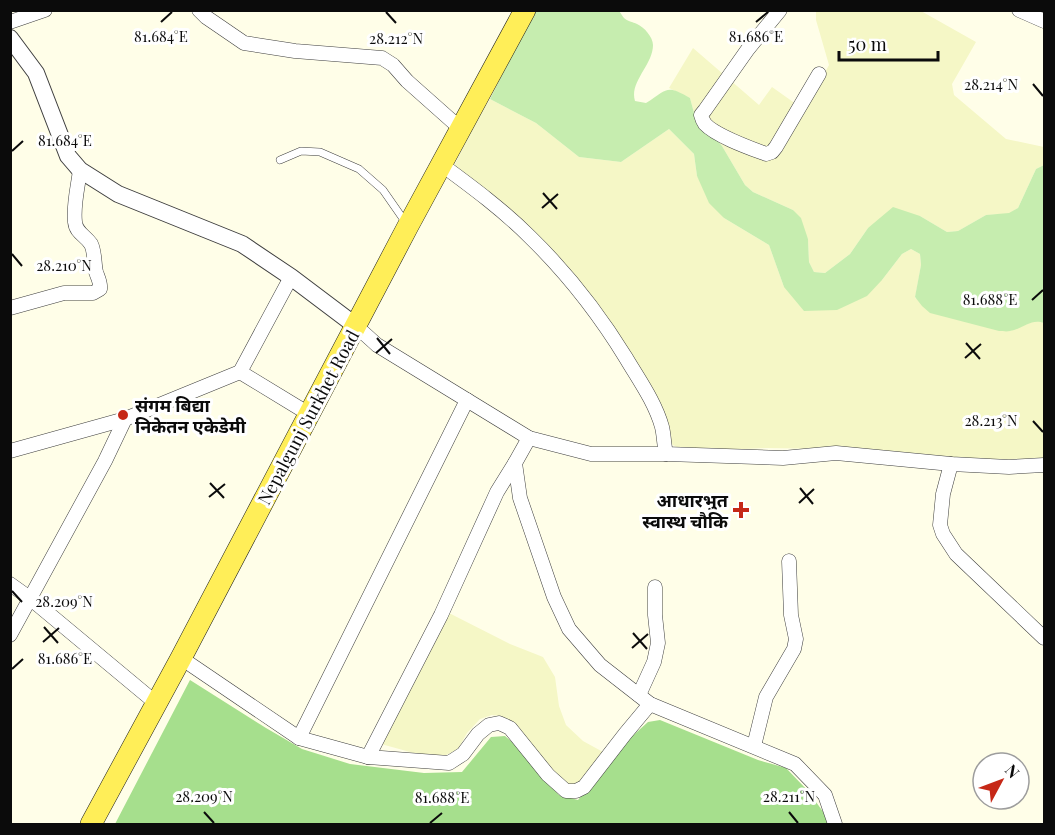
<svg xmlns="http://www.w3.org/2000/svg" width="1055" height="835" viewBox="0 0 1055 835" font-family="'Playfair Display','Noto Sans Devanagari',serif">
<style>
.farmland{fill:#f5f7c6}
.green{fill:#c6edaf}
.forest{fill:#a6df8d}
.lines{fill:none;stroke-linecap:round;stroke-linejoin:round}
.service-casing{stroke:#3e3e3e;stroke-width:8}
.minor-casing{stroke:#3e3e3e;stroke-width:15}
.tertiary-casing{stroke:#3e3e3e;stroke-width:18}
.primary-casing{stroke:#1c1c1c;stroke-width:22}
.service{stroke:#fff;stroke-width:7}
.minor{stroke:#fff;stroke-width:14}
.tertiary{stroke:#fff;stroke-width:16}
.primary{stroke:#ffee58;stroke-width:21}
.ticks{fill:none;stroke:#0b0b0b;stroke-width:2}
.poi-dot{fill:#c62817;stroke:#fff;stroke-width:2}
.labels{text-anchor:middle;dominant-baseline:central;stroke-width:6;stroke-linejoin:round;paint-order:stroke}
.poi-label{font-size:18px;font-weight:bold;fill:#0b0b0b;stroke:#fff;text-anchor:start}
.street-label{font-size:18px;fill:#0b0b0b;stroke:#fff}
.ticks-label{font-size:15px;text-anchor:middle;fill:#0b0b0b;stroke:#fff;stroke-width:6;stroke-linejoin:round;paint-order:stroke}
</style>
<rect width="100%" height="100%" fill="#fffee8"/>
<g class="farmland">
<path d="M 816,11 L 921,11 L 976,42 L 952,84 L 954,95 L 1006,139 L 1044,147 L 1044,165 L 1036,169 L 1018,208 L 1009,214 L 986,215 L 958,231 L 947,232 L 920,216 L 868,228 L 850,254 L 825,273 L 814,272 L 809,262 L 808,239 L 793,210 L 753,192 L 745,185 L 722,146 L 712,134 L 697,124 L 690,98 L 669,88 L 693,48 L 759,105 L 772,87 L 803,109 L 815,91 L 829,65 L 816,20 Z"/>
<path d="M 490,99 L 536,123 L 579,157 L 621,162 L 669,129 L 694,154 L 697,176 L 724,218 L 769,245 L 784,287 L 882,280 L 902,254 L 911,249 L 920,254 L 921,265 L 915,298 L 1010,331 L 1029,322 L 1040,321 L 1044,323 L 1044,458 L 948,461 L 829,449 L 766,448 L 723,450 L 679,448 L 669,443 L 581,288 L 454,166 L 472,129 Z"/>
<path d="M 447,612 L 510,644 L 543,657 L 555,677 L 559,706 L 566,725 L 583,741 L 603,752 L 586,777 L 578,783 L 569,785 L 556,774 L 533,747 L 516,724 L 501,716 L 492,715 L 480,719 L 467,733 L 458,749 L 446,755 L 421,755 L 381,744 Z"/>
</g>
<path class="green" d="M 534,11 L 619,11 C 621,13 622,16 624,18 C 627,21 633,22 637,24 C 644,27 653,37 653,45 C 653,65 629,82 635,101 L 646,103 C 668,89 666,84 690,98 L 697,124 L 712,134 L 722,146 L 745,185 L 753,192 L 793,210 L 801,218 L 808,239 L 809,262 L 814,272 L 825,273 L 850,254 L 868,228 L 893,207 L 920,216 L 947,232 L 958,231 L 986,215 L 1009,213 L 1018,208 L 1036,169 L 1044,165 L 1044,323 C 1031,318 1023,329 1010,331 C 1006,332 1003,331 999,331 L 930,313 L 922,306 L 915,297 L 921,265 L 920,254 L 911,249 L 902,254 L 882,280 L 867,296 L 837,310 L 804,311 L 784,287 L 769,245 L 724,218 L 709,203 L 697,176 L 694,154 L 669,129 L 621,162 L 579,157 L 536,123 L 490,99 Z"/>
<path class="forest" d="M 190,680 L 266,728 L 302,749 L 350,764 L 424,773 L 462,772 L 491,737 L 505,736 L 518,747 L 540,775 L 559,795 L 578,800 L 628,740 L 648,722 L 660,720 L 758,760 L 786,768 L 808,791 L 824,813 L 828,824 L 115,824 Z"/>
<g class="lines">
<g class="service-casing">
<path id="service" d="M 280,160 L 301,151 L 320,152 L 359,169 L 383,190 L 406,223"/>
</g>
<g class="minor-casing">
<g id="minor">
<path d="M 199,10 L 206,17 L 244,43 L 295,51 L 382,58 L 393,65 L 407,81 L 461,129"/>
<path d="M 780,10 L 748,49 L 705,110 L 701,115 C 702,119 703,121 705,124 C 716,136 750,148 766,154 L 772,152 L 776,147 L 819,74"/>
<path d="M 1019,10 L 1044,21"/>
<path d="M 10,22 L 45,10"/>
<path d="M 442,165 C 472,187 503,210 530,237 C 567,273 599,314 626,358 C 639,380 655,402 662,427 C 664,435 664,445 666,454"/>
<path d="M 10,308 L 64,293 L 93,293 L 100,289 C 101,283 98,278 96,272 C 94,263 95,252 91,244 C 85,235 76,233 75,222 C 73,205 78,187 80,170"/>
<path d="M 356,326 L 377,345 L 529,438 L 591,454 L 666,454 L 783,458 L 836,453 L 951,464 L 1009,467 L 1044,465"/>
<path d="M 240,372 L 291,277"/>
<path d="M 529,438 L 515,463 L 520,498 L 554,597 L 569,629 L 600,665 L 650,704 L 795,764 L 825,795 L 835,824"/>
<path d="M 10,451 L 125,419 L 240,372 L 309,414"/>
<path d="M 951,464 L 943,494 L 940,525 L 943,534 L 956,554 L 1044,638"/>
<path d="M 10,584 L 31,599 L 156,703"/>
<path d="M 10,635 L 105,461 L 125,419"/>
<path d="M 181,658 L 299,738 L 467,400"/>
<path d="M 639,695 L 654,662 L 658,643 L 655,615 L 655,587"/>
<path d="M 299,738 L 368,757 L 449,763 L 463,754 L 478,734 L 489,725 L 499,723 L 510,728 L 548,775 L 566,791 L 576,791 L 584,787 L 625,734 L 650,704"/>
<path d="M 754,746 L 766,697 L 794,649 L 796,639 L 791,615 L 789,561"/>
<path d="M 368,757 L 441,615 L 497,492 L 515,463"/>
</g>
</g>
<g class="tertiary-casing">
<path id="tertiary" d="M 10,38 L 36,73 L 68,156 L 80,170 L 118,194 L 242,244 L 291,277 L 356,326"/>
</g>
<g class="primary-casing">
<path id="primary" d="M 91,824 L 181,658 L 408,226 L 525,10"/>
</g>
<use href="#service" class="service"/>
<use href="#minor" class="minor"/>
<use href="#tertiary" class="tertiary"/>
<use href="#primary" class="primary"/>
</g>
<path class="ticks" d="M 386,12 L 396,23M 161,22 L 172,12M 756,22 L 768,12M 1033,84 L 1043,96M 12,151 L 23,141M 543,193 L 557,209M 542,208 L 558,194M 12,254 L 22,266M 1032,300 L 1043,290M 377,338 L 390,354M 966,343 L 980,359M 376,353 L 392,339M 965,358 L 981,344M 1033,421 L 1043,432M 210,483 L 224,498M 800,488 L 813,504M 209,497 L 225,484M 799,503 L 814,489M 12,591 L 22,602M 44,627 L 58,643M 633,633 L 647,649M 43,642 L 59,628M 632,648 L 648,634M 12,669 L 23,659M 204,812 L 214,823M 789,812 L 798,823M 430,823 L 442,813"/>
<g class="poi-dot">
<circle cx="123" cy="415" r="6"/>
<path d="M738 501h6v6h6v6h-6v6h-6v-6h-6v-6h6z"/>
</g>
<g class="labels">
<g class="poi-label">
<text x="135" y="405">संगम बिद्या<tspan x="135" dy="21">निकेतन एकेडेमी</tspan></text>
<text x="728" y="500" text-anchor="end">आधारभुत<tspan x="728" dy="21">स्वास्थ चौकि</tspan></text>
</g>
<g class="street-label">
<text transform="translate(308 417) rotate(-62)">Nepalgunj Surkhet Road</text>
</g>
</g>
<g class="ticks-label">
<text x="161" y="42">81.684°E</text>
<text x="756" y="42">81.686°E</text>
<text x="396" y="44">28.212°N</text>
<text x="991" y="90">28.214°N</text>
<text x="65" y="146">81.684°E</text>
<text x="64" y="271">28.210°N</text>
<text x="990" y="305">81.688°E</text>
<text x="991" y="426">28.213°N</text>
<text x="64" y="607">28.209°N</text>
<text x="65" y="664">81.686°E</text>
<text x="204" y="802">28.209°N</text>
<text x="789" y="802">28.211°N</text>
<text x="442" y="803">81.688°E</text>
</g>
<rect width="1055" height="835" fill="none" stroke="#0b0b0b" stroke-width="24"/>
<g transform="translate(1001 781) rotate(49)"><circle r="28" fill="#ffffff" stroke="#9d9d9d" stroke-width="1.5"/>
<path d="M0-4.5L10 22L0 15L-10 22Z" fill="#c62817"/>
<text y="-9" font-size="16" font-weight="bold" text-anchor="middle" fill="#0b0b0b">N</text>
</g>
<path d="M839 51v9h99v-9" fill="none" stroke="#0b0b0b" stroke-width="3"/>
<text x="848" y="51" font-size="18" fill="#0b0b0b" stroke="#ffffff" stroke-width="4.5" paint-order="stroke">50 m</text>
</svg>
